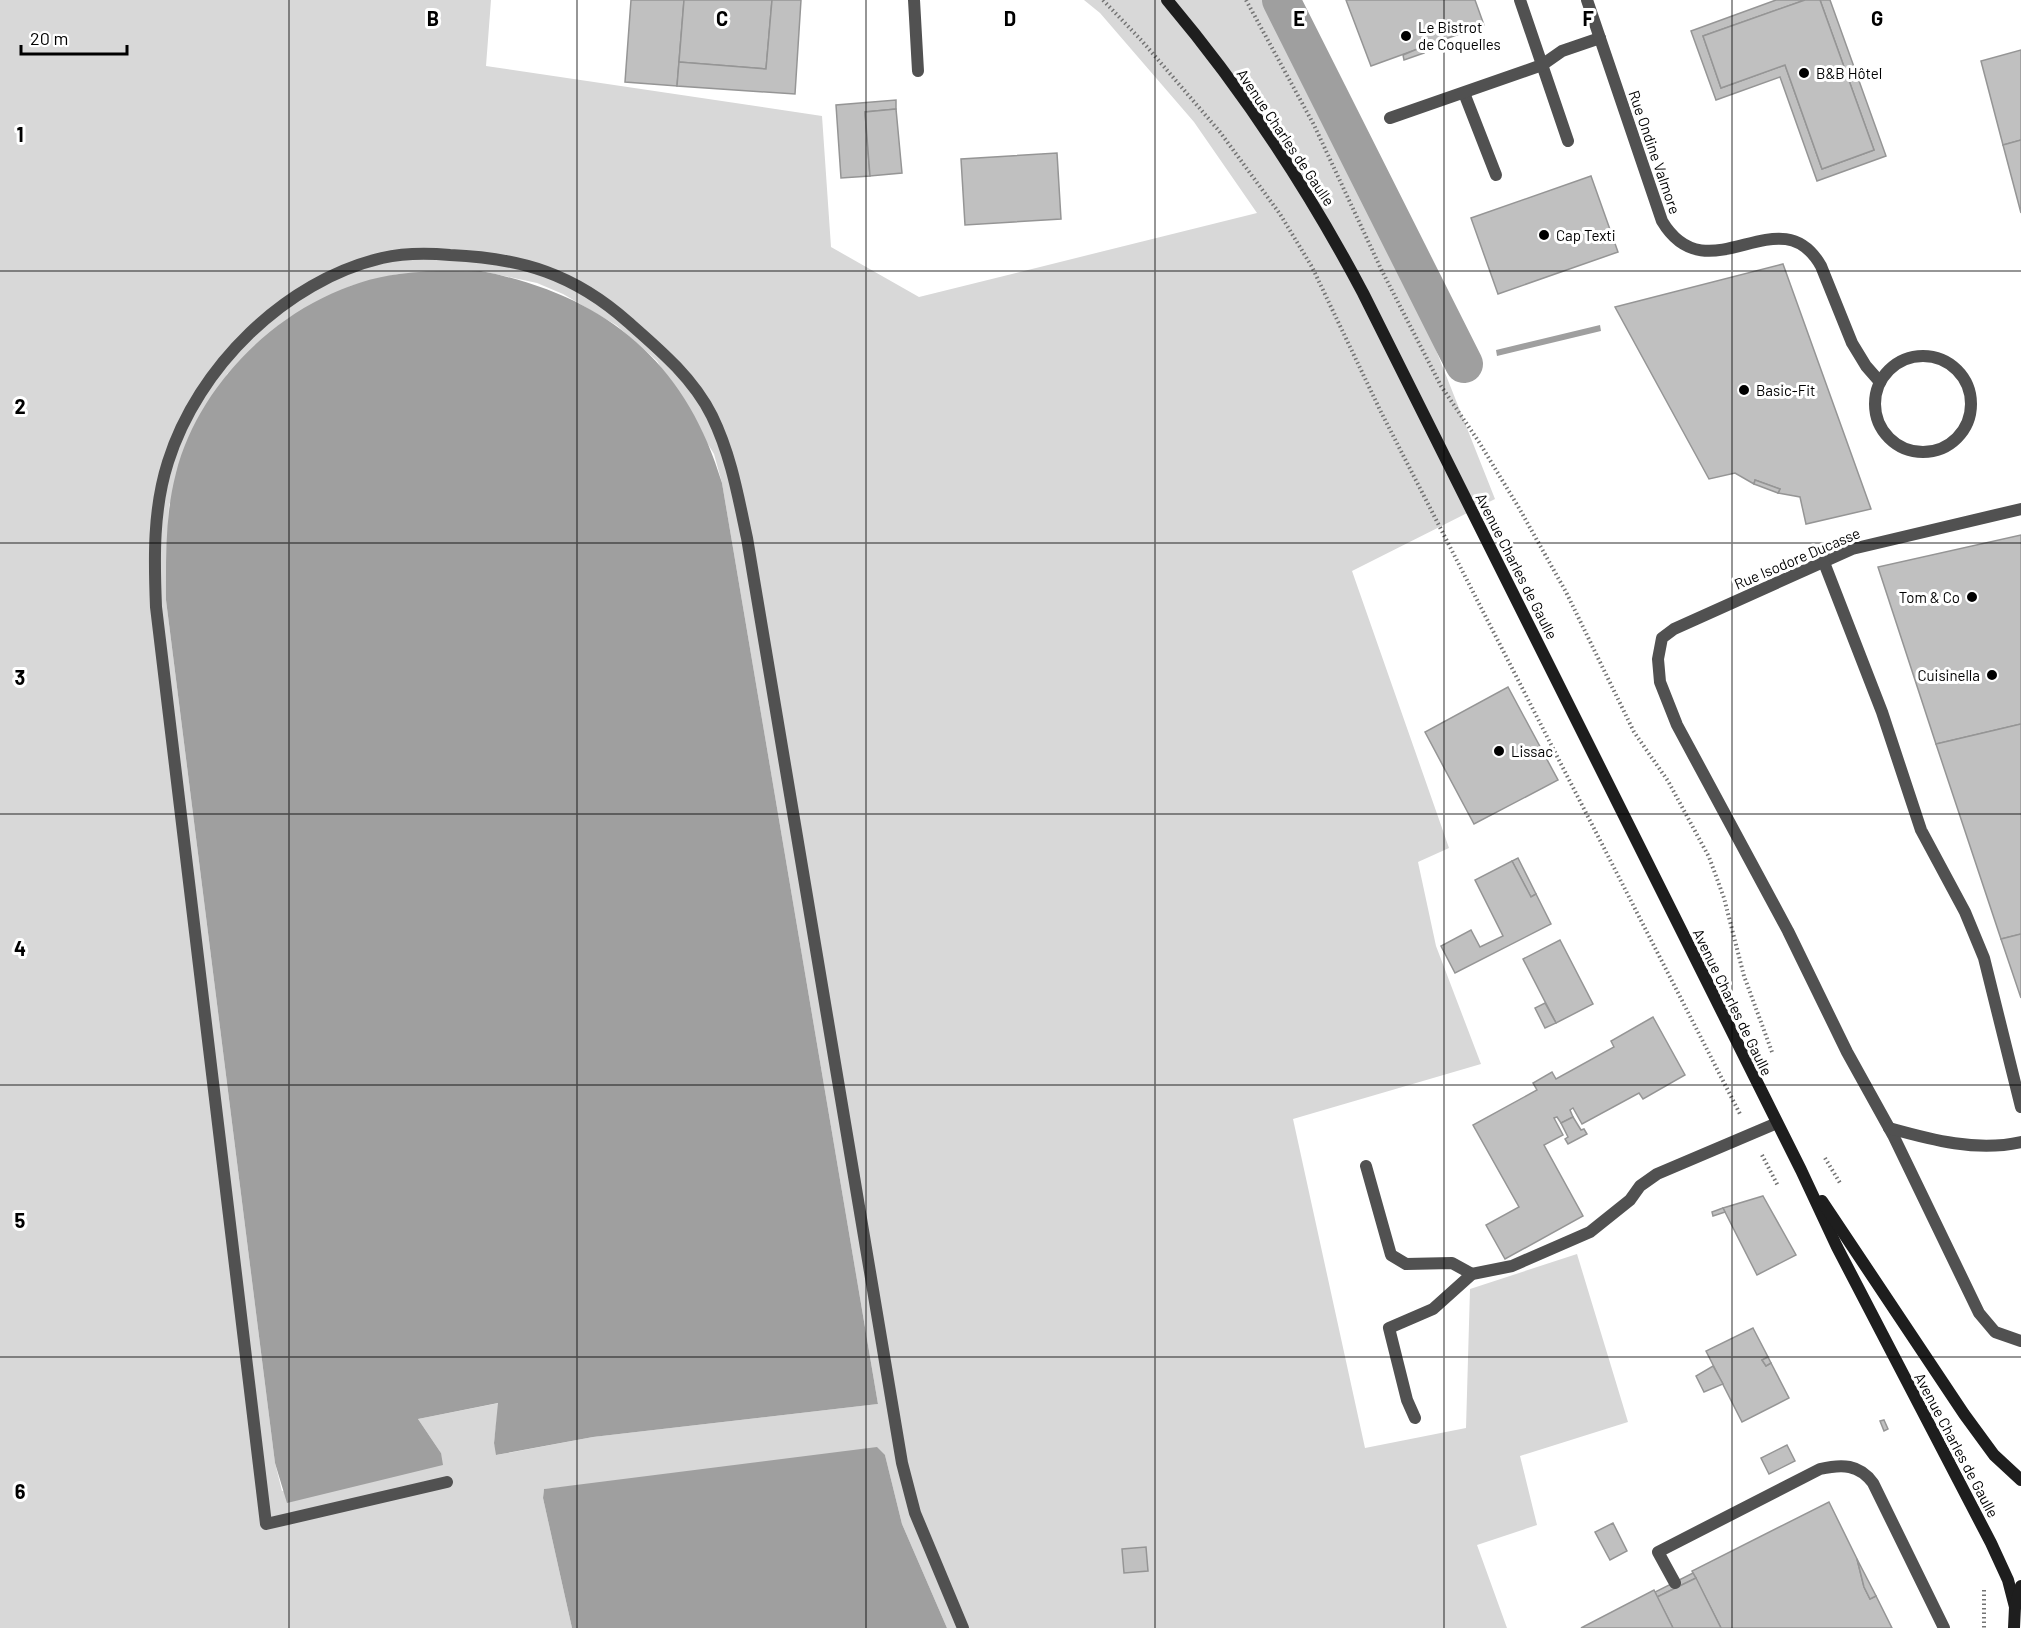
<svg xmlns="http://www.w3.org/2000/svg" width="2021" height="1628" viewBox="0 0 2021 1628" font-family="Barlow,sans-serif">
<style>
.green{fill:#d8d8d8;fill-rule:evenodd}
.water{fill:#9f9f9f}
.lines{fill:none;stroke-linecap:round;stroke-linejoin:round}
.canal{stroke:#9f9f9f;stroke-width:38}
.building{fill:#c0c0c0;stroke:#959595;stroke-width:1.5}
.path{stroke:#737373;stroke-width:4;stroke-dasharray:1.5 3;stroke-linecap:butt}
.service{stroke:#515151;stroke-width:12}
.minor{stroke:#515151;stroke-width:12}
.secondary{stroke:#1e1e1e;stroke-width:12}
.grid{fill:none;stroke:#000;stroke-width:1.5;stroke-opacity:0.55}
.poi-dot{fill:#000;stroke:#fff;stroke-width:2}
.labels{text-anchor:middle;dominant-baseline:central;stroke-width:6;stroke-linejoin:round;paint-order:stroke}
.poi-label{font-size:15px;fill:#000;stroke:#fff;text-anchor:start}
.street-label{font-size:15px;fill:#000;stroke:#fff}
.grid-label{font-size:20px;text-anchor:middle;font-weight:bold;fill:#000;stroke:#fff;stroke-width:6;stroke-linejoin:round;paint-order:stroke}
</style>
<rect width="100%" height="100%" fill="#fff"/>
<path class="green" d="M 0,0 L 491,0 L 486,66 L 822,116 L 831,247 L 919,297 L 1257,213 L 1194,122 L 1100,13 L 1084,0 L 1264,0 L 1415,297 L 1495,499 L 1352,571 L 1449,848 L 1418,862 L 1436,946 L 1481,1064 L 1293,1119 L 1365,1448 L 1466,1428 L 1470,1289 L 1577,1254 L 1628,1422 L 1520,1456 L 1537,1525 L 1477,1545 L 1507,1628 L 947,1628 L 902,1524 L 885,1455 L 544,1489 L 543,1498 L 572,1628 L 0,1628 ZM 481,271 L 537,283 L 563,294 L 616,325 L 637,343 L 657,361 L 714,454 L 722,483 L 878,1404 L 593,1437 L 497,1455 L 494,1442 L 499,1403 L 418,1419 L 441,1453 L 282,1491 L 275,1463 L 166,600 L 169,505 L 227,374 L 272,331 L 350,286 L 398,274 Z"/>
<g class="water">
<path d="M 481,271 C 604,295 686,361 722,483 L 878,1404 L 593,1437 L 496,1455 L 494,1443 L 498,1403 L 418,1419 L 441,1453 L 443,1465 L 287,1503 L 275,1463 L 166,600 C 166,557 165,515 176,473 C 201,374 298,287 399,274 C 426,270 454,272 481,271 Z"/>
<path d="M 1600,325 L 1601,331 L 1497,356 L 1496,350 Z"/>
<path d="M 877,1447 L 885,1455 L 902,1524 L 947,1628 L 572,1628 L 543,1498 L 544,1489 Z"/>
</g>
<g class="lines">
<path class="canal" d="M 1281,0 L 1464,364"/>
</g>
<g class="building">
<path d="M 631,0 L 684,0 L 677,86 L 625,82 Z"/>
<path d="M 684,0 L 772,0 L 766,69 L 679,62 Z"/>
<path d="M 772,0 L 801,0 L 795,94 L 677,86 L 679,62 L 766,69 Z"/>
<path d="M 1346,0 L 1475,0 L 1484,25 L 1371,66 Z"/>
<path d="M 1776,0 L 1805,0 L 1703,36 L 1721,88 L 1785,65 L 1822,169 L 1874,150 L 1820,0 L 1830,0 L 1886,156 L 1817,181 L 1780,77 L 1716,100 L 1691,31 Z"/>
<path d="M 1805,0 L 1820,0 L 1874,150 L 1822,169 L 1785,65 L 1721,88 L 1703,36 Z"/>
<path d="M 1422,47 L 1424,53 L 1404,60 L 1403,55 Z"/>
<path d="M 2021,50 L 2021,140 L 2003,145 L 1981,61 Z"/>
<path d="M 896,100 L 896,109 L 865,112 L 870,176 L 841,178 L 836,105 Z"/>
<path d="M 896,109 L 902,173 L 870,176 L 865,112 Z"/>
<path d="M 2021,140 L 2021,213 L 2003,145 Z"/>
<path d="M 1057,153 L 1061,219 L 965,225 L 961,159 Z"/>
<path d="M 1591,176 L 1618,252 L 1498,294 L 1471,218 Z"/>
<path d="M 1783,264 L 1871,509 L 1806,524 L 1800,497 L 1778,493 L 1780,489 L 1755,480 L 1754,484 L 1735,473 L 1709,479 L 1615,307 Z"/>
<path d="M 1755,480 L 1780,489 L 1778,493 L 1754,484 Z"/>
<path d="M 2021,535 L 2021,724 L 1936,744 L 1878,567 Z"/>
<path d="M 1508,687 L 1558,780 L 1474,824 L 1425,732 Z"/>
<path d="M 2021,724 L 2021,934 L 2001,939 L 1936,744 Z"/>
<path d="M 1518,858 L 1536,894 L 1531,897 L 1512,861 Z"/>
<path d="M 1512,861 L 1531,897 L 1536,894 L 1551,924 L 1455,973 L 1441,946 L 1471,930 L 1480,947 L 1503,936 L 1475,880 Z"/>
<path d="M 2021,934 L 2021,998 L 2001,939 Z"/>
<path d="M 1560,940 L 1593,1004 L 1556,1023 L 1523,959 Z"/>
<path d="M 1545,1003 L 1556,1023 L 1545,1028 L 1535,1008 Z"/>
<path d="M 1653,1017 L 1685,1075 L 1643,1099 L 1639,1093 L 1582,1124 L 1573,1108 L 1570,1110 L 1573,1117 L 1561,1123 L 1557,1117 L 1554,1118 L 1563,1135 L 1544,1145 L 1583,1216 L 1505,1259 L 1486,1225 L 1519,1207 L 1473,1125 L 1537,1090 L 1533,1083 L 1552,1072 L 1556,1079 L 1614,1047 L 1611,1041 Z"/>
<path d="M 1573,1117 L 1581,1130 L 1584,1129 L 1587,1134 L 1568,1144 L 1565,1139 L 1568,1137 L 1561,1123 Z"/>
<path d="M 1763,1196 L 1796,1255 L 1757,1275 L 1723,1208 Z"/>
<path d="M 1723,1208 L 1725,1212 L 1713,1216 L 1712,1212 Z"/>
<path d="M 1753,1328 L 1768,1357 L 1762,1360 L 1766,1366 L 1771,1363 L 1789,1398 L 1742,1422 L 1706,1351 Z"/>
<path d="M 1768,1357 L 1771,1363 L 1766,1366 L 1762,1360 Z"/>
<path d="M 1713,1366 L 1723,1384 L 1704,1392 L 1696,1376 Z"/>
<path d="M 1884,1420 L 1888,1429 L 1884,1431 L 1880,1421 Z"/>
<path d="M 1787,1445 L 1795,1461 L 1769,1474 L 1761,1458 Z"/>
<path d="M 1829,1502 L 1857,1559 L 1864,1587 L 1870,1599 L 1876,1596 L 1892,1628 L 1721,1628 L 1692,1571 Z"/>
<path d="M 1613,1523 L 1627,1551 L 1610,1560 L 1595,1532 Z"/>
<path d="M 1146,1547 L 1148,1571 L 1124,1573 L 1122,1549 Z"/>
<path d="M 1857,1559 L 1876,1596 L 1870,1599 L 1864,1587 Z"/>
<path d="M 1693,1573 L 1696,1578 L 1657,1597 L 1655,1592 Z"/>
<path d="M 1696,1578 L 1721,1628 L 1673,1628 L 1657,1597 Z"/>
<path d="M 1654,1590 L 1673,1628 L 1581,1628 Z"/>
</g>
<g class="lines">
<g class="path">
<path d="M 1103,0 L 1142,41 L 1220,132 L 1280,214 L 1312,267 L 1381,412 L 1740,1114"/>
<path d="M 1246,0 L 1314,125 L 1382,271 L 1441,386 L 1479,442 L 1519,508 L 1566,592 L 1634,732 L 1668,781 L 1709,857 L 1724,898 L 1744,976 L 1772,1052"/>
<path d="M 1762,1155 L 1778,1186"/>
<path d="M 1825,1158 L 1840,1183"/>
<path d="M 1984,1590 L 1984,1628"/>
</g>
<g class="service">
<path d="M 914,0 L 918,71"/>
<path d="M 1520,0 L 1568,141"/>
<path d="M 1464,93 L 1496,175"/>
<path d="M 1390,118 L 1542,65 L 1562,51 L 1600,38"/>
<path d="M 2021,509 L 1852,549 L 1674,629 L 1662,638 L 1658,659 L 1660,682 L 1677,725 L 1788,931 L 1847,1052 L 1893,1135 L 1979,1313 L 1995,1332 L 2021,1341"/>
<path d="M 1823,560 L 1882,712 L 1921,830 L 1965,912 L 1984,958 L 2021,1107"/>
<path d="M 1889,1128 C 1932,1140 1977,1152 2021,1142"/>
<path d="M 1366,1166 L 1391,1255 L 1406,1264 L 1452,1263 L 1472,1274"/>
<path d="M 1415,1418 L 1407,1400 L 1389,1328 L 1433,1309 L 1472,1274 L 1512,1266 L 1590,1232 L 1630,1200 L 1640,1186 L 1657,1174 L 1777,1123"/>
<path d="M 447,1482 L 266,1524 L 156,607 C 154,558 153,509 168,462 C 198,367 285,281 382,258 C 404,253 428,253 450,255 C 522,258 574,274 628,322 C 660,350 693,378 712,416 C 731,455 738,496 747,538 L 902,1463 L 915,1513 L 963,1628"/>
<path d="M 1675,1583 L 1658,1552 L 1820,1469 C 1842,1464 1859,1464 1873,1483 L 1944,1628"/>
</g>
<g class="minor">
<path d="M 1587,0 L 1662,221 C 1708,298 1780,193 1821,266 L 1852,343 L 1866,366 L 1880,382"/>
<circle cx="1923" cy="404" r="48"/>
</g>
<g class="secondary">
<path d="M 1167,0 C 1243,90 1308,189 1363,293 L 1801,1170 L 1837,1247 L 1991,1543 L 2008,1580 L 2015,1607"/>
<path d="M 1822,1201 L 1964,1414 L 1994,1455 L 2021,1480"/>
<path d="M 2014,1628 L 2015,1607 L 2021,1586"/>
</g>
</g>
<path class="grid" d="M 289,0 L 289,1628M 577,0 L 577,1628M 866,0 L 866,1628M 1155,0 L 1155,1628M 1444,0 L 1444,1628M 1732,0 L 1732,1628M 0,271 L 2021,271M 0,543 L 2021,543M 0,814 L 2021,814M 0,1085 L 2021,1085M 0,1357 L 2021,1357"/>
<g class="poi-dot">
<circle cx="1406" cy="36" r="6"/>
<circle cx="1804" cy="73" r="6"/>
<circle cx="1544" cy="235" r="6"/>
<circle cx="1744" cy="390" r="6"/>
<circle cx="1972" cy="597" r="6"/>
<circle cx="1992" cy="675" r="6"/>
<circle cx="1499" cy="751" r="6"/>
</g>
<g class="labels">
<g class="poi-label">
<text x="1418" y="27">Le Bistrot<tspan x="1418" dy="17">de Coquelles</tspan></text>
<text x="1816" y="73">B&amp;B Hôtel</text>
<text x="1556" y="235">Cap Texti</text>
<text x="1756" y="390">Basic-Fit</text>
<text x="1960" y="597" text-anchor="end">Tom &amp; Co</text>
<text x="1980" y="675" text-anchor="end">Cuisinella</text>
<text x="1511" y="751">Lissac</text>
</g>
<g class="street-label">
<text transform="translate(1286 137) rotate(56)">Avenue Charles de Gaulle</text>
<text transform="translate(1655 152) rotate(71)">Rue Ondine Valmore</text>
<text transform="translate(1797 558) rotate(-23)">Rue Isodore Ducasse</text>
<text transform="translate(1517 566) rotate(63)">Avenue Charles de Gaulle</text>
<text transform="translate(1733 1002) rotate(64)">Avenue Charles de Gaulle</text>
<text transform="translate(1957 1445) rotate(62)">Avenue Charles de Gaulle</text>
</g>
</g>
<g class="grid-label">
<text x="433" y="26">B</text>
<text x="722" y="26">C</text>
<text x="1010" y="26">D</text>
<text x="1299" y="26">E</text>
<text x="1588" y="26">F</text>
<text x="1877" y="26">G</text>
<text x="20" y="142">1</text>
<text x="20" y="414">2</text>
<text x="20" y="685">3</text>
<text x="20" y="956">4</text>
<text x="20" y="1228">5</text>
<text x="20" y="1499">6</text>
</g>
<path d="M21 45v9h106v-9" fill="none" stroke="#000000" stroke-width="3"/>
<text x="30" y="45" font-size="18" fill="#000000" stroke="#ffffff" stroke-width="4.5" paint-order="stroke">20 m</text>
</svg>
